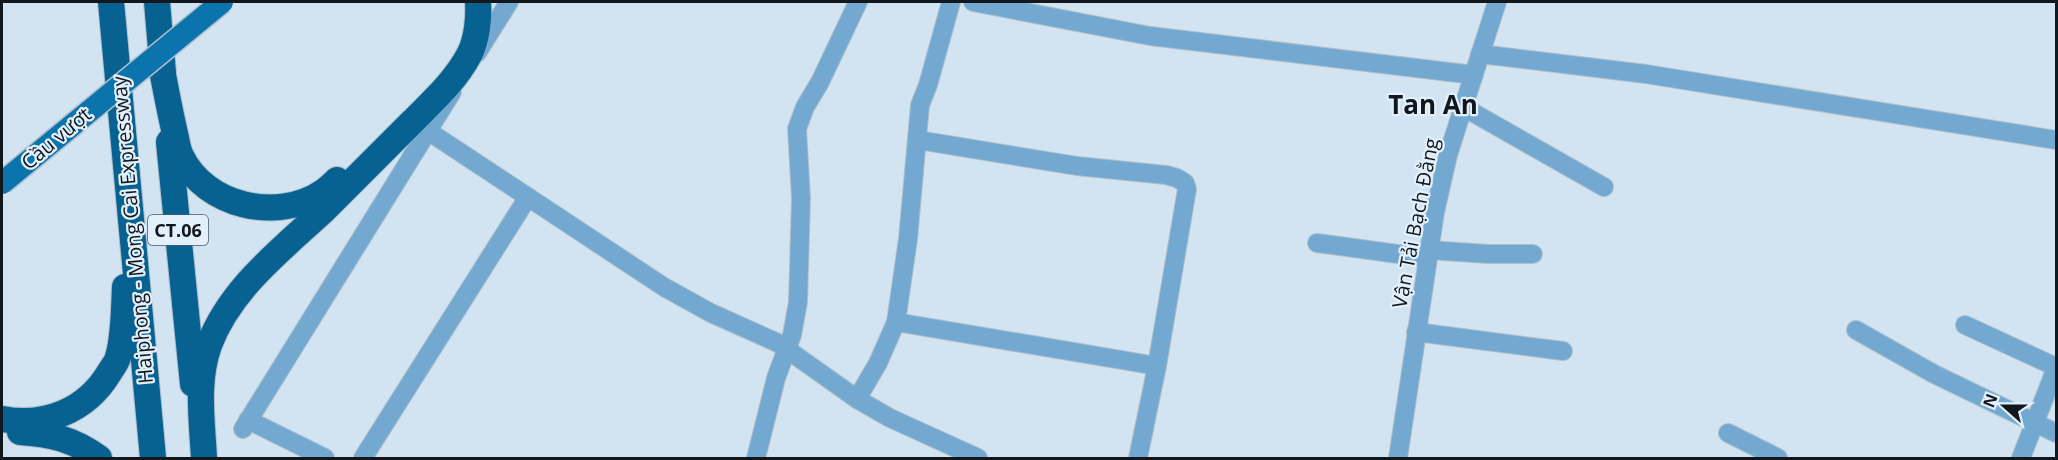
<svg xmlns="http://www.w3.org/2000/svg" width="2058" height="460" viewBox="0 0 2058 460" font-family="'Open Sans',sans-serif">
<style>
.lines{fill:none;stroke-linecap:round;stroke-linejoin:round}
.minor-casing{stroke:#afbfcb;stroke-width:20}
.highway-casing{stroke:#afbfcb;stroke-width:28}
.minor{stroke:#73a9d0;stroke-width:18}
.highway{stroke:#076191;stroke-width:26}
.major-bridge-casing{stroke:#afbfcb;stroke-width:25;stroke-linecap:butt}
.major-bridge{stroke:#0c74ad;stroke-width:22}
.labels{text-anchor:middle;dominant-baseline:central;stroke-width:4.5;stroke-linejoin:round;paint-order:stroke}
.shield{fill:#e2f0fc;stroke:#50585f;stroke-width:1.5}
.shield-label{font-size:18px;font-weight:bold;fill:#11171c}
.street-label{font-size:20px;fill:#11171c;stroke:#e2f0fc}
.district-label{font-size:26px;font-weight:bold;fill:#11171c;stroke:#e2f0fc}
</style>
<rect width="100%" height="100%" fill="#d2e4f2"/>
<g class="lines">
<g class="minor-casing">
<g id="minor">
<path d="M 973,2 L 1150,36 L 1474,75"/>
<path d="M 477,53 L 509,2"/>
<path d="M 1480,54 L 1646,74 L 2056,140"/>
<path d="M 1465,108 L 1604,187"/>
<path d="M 428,131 L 664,287 L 711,313 L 778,343 L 857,399 L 890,418 L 978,458"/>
<path d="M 918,140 L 1077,166 L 1166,175 L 1177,178 L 1185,183 L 1187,189 L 1157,366 L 1138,458"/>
<path d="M 1317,243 L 1427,258"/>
<path d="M 1429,250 L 1488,254 L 1533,254"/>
<path d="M 896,322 L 1157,366"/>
<path d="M 1965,325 L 2056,367"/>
<path d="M 1856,330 L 1934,374 L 2056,433"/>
<path d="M 1416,332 L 1563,351"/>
<path d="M 857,399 L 878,363 L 896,322 L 908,239 L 920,105 L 928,85 L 951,2"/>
<path d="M 248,420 L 325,458"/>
<path d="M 243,429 L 452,92"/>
<path d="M 1728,433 L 1778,458"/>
<path d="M 363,458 L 528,197"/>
<path d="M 756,458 L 776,378 L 792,335 L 798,302 L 801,198 L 797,129 L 805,107 L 820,82 L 858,2"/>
<path d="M 1398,458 L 1435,212 L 1448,155 L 1497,2"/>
<path d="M 2021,458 L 2056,368"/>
</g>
</g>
<g class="highway-casing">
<g id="highway">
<path d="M 111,2 L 153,458"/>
<path d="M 157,2 L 163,73"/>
<path d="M 163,75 C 167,96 171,117 176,138 C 177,143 178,150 181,156 C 205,206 277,223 323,192 C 328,189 333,184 337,180"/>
<path d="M 169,142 L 193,384"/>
<path d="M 2,419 C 45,427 86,411 109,373 C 112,368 117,362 118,357 C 124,338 124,307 125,287"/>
<path d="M 20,432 C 51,434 73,439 99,458"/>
<path d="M 204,458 C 202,421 196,381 209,345 C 230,289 280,251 323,211 C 353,181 383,151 413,121 C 434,100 455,81 469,55 C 477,40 479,18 478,2"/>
</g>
</g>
<use href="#minor" class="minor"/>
<use href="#highway" class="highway"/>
<g class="major-bridge-casing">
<path id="major-bridge" d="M 2,183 L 222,2"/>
</g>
<use href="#major-bridge" class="major-bridge"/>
</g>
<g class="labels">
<rect class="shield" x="148" y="215" width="60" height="30" rx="4.5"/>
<g class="shield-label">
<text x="178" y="230">CT.06</text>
</g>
<g class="street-label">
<text transform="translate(56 138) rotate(-40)">Cầu vượt</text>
<text transform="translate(1415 223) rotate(-79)">Vận Tải Bạch Đằng</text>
<text transform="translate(132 230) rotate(-95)">Haiphong - Mong Cai Expressway</text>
</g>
<g class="district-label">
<text x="1433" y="104">Tan An</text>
</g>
</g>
<rect width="2058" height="460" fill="none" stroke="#11171c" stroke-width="6"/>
<g transform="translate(2004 406) rotate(291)" stroke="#e2f0fc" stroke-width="4.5" paint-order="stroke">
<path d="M0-4.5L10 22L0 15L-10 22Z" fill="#11171c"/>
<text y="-9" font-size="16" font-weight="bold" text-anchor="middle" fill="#11171c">N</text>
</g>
</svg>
